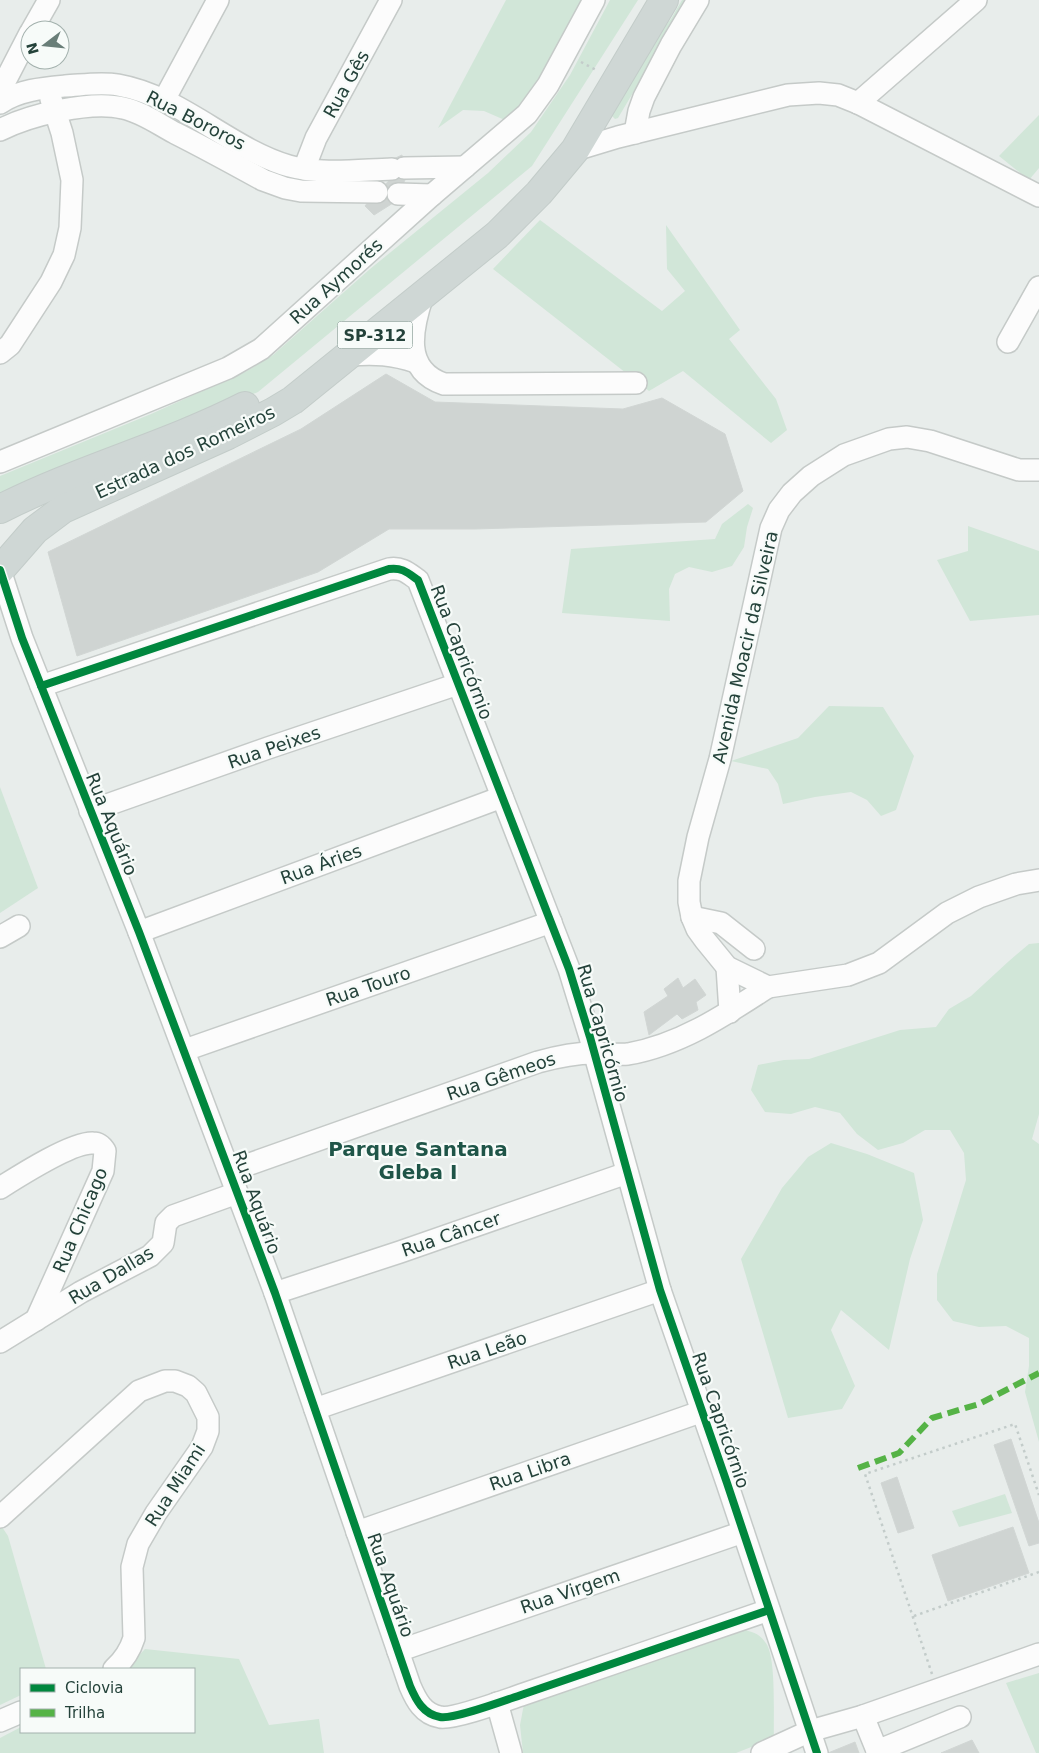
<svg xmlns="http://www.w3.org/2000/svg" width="1039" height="1753" viewBox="0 0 1039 1753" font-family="'DejaVu Sans',sans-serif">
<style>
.green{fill:#d1e6d8}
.building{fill:#cfd4d2;stroke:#d1d6d4}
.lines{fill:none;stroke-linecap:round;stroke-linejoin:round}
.minor-casing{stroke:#c5cac8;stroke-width:24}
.major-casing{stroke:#c3ccc9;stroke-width:30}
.path{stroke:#c3ccca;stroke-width:2.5;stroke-dasharray:2.5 4;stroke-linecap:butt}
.minor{stroke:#fcfcfc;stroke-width:21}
.major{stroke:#cfd7d5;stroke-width:28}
.quiet{stroke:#55b346;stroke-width:6;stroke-dasharray:12 6;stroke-linecap:butt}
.cycleway-casing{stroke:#f7fbf9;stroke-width:11}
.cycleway{stroke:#00873e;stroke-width:8}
.labels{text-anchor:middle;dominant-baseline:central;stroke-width:4.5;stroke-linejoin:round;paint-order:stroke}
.shield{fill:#f7fbf9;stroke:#637a73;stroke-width:1}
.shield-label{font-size:16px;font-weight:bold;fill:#24423a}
.street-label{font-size:18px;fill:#24423a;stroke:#f7fbf9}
.quarter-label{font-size:20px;font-weight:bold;fill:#1f5548;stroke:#f7fbf9}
</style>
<rect width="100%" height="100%" fill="#e8edeb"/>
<g class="green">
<path d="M 506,0 L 585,0 L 537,87 L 507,121 L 484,111 L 463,110 L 438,128 Z"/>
<path d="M 610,0 L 638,0 L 532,166 L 258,392 L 0,500 L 0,476 L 151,414 L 247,371 L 273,355 L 370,269 L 488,173 L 531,132 L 570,75 Z"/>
<path d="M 682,0 L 688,0 L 618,118 L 615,119 L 611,115 L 649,46 L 671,19 Z"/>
<path d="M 1039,115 L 1039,168 L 1029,180 L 999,156 Z"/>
<path d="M 540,220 L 662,311 L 685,291 L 667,269 L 666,225 L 740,330 L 729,339 L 776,399 L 787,430 L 771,443 L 683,371 L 649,391 L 493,269 Z"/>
<path d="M 748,504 L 753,508 L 747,527 L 744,547 L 732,566 L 712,572 L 689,567 L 675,574 L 669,589 L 670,621 L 562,613 L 571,549 L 715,539 L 722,524 Z"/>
<path d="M 968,526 L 1039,551 L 1039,615 L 970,621 L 937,560 L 968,551 Z"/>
<path d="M 829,706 L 883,707 L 914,756 L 896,810 L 881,816 L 867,800 L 851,792 L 815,797 L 783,804 L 778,784 L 768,769 L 731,761 L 798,738 Z"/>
<path d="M 0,787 L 38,888 L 0,913 Z"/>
<path d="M 1039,943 L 1039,1114 L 1032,1139 L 1039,1144 L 1039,1442 L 1025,1392 L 1029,1366 L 1029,1338 L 1006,1326 L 979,1327 L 953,1321 L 937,1300 L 937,1274 L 966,1180 L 964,1153 L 950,1130 L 925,1130 L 903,1143 L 878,1150 L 857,1134 L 840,1113 L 815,1107 L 791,1114 L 765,1112 L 751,1090 L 758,1065 L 784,1060 L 809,1059 L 900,1030 L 936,1027 L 949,1009 L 971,996 L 1009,961 L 1029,944 Z"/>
<path d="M 831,1143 L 867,1154 L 914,1173 L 923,1220 L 910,1259 L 889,1350 L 841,1310 L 831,1330 L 855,1386 L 842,1409 L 788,1418 L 741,1259 L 782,1188 L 808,1157 Z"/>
<path d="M 1005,1494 L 1012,1513 L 959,1527 L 952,1511 Z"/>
<path d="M 0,1524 L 8,1536 L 46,1669 L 21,1669 L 21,1695 L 0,1705 Z"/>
<path d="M 742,1629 C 752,1632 759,1633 765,1642 C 777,1655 773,1717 774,1738 L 736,1753 L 523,1753 L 520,1725 L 524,1704 Z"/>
<path d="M 145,1649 L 239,1659 L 269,1725 L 319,1719 L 324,1753 L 0,1753 L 0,1738 L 21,1727 L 21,1732 L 194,1732 L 194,1669 L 126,1669 Z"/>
<path d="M 1039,1673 L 1039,1753 L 1036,1753 L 1006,1683 Z"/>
</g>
<g class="building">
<path d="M 402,155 L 405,180 L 393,203 L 374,215 L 365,206 L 373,196 L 392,178 L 391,160 Z"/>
<path d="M 386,374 L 435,402 L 623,409 L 662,398 L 725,434 L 743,491 L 706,522 L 475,529 L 389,529 L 318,572 L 77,656 L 48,552 L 301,429 Z"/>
<path d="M 678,978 L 683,988 L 695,979 L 706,995 L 696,1002 L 698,1010 L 682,1019 L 677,1014 L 649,1035 L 644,1012 L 668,996 L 664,989 Z"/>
<path d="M 1011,1439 L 1039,1523 L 1039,1543 L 1029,1546 L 994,1445 Z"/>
<path d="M 897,1477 L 914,1528 L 898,1533 L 881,1483 Z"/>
<path d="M 1013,1527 L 1029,1573 L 948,1601 L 932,1555 Z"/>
<path d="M 972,1740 L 979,1753 L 941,1753 Z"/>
<path d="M 855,1742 L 859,1753 L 828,1753 Z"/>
</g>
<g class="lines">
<g class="minor-casing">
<g id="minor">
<path d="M 32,30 L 49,0"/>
<path d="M 0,91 L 30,33"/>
<path d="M 164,100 L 218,0"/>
<path d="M 0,103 C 19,90 43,88 65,86 C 83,85 101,82 118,85 C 181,96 230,149 289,166 C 322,175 358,170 392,169"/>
<path d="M 858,103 L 976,0"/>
<path d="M 0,130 C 29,115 91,100 123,108 C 142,112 158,124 175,133 C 205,148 234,164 263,180 L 285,188 L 301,191 L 377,192"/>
<path d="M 635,133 L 639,111 L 644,97 L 671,45 L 698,0"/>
<path d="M 575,150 L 618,137 L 788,95 L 819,93 L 838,95 L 858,103 L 1039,196"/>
<path d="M 404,168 L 465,167"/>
<path d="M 304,169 L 316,138 L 391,0"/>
<path d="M 398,194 L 432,195"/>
<path d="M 423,295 C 412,328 402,370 444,384 L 636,383"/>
<path d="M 1008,342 L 1039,287"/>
<path d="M 0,353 L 10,345 L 51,282 L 64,255 L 70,228 L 72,180 L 62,133 L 51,99"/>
<path d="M 350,355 C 374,353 393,354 416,362"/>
<path d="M 0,462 L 228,368 L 261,349 L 432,195 L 527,114 L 548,85 L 594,0"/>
<path d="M 1039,470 L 1019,470 L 930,441 L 907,437 L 889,439 L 844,455 L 811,476 L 792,493 L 779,510 L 771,528 L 720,759 L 698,837 L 689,881 L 689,902 L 692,917 L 697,929 L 705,940 L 727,967 L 768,987 L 848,975 L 879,963 L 947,913 L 979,897 L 1016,884 L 1039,880"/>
<path d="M 0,570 L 22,638 L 139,932 L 275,1293 L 410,1686 C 416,1700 423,1714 440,1717 C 453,1720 509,1699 524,1694 C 606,1666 687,1638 769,1610"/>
<path d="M 41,686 L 389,569 C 402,567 408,573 418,580 L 569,969 L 590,1037 L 660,1290 L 727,1483 L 817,1753"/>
<path d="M 90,811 L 268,748 L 458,684"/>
<path d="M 692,917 L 721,923 L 754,949"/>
<path d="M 139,932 L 502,797"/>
<path d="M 0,937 L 19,926"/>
<path d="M 727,967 L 730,1012"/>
<path d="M 185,1050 L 551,922"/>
<path d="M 230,1171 L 538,1062 C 556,1057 574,1053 594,1053 C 605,1053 617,1055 628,1054 C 680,1045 725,1015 768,987"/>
<path d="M 0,1188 C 19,1176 72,1142 93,1143 C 99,1143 102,1146 105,1151 L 103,1171 L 36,1320"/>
<path d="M 275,1293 L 400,1252 L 627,1173"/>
<path d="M 0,1342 L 81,1292 L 150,1256 L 163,1243 L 166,1223 L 173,1216 L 237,1193"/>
<path d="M 315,1409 L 660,1290"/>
<path d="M 0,1517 L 139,1391 L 165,1381 L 175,1381 L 188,1386 L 196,1393 L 208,1417 L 208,1431 L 202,1447 L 156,1513 L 138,1544 L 132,1567 L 134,1638 C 130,1651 124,1660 114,1669"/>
<path d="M 357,1532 L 703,1411"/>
<path d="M 398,1651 L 743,1532"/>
<path d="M 497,1703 L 511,1753"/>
<path d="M 863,1716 L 878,1753"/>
<path d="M 0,1721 L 21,1712"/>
<path d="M 877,1751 L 960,1717"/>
<path d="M 762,1753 L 810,1731 L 863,1716 L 1039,1654"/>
</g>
</g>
<g class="major-casing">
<g id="major">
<path d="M 0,509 C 79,469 166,446 245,406"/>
<path d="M 0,570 L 35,530 L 63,509 L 228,435 L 273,412 L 293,400 L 497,235 L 539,193 L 575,150 L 664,0"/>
</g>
</g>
<g class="path">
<path d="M 581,62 L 598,71"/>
<path d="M 914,1616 L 1039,1572"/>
<path d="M 932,1674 L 865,1474 L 1015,1424 L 1039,1495"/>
</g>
<use href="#minor" class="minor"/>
<use href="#major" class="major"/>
<path class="quiet" d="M 858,1468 L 899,1453 L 932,1418 L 979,1404 L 1039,1373"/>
<g class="cycleway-casing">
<g id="cycleway">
<path d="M 0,570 L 22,638 L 139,932 L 275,1293 L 410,1686 C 416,1700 423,1714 440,1717 C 453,1720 509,1699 524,1694 C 606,1666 687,1638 769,1610"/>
<path d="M 41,686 L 389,569 C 402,567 408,573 418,580 L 569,969 L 590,1037 L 660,1290 L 727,1483 L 817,1753"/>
</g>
</g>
<use href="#cycleway" class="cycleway"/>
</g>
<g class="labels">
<rect class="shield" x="337.5" y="321.5" width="75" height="27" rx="4"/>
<g class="shield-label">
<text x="375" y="335">SP-312</text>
</g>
<g class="street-label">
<text transform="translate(346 84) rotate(-61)">Rua Gês</text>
<text transform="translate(196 120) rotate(27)">Rua Bororos</text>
<text transform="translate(336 281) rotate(-42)">Rua Aymorés</text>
<text transform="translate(185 452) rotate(-25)">Estrada dos Romeiros</text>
<text transform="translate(745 647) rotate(-77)">Avenida Moacir da Silveira</text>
<text transform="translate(462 652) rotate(69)">Rua Capricórnio</text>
<text transform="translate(274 747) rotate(-19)">Rua Peixes</text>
<text transform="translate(112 824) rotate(68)">Rua Aquário</text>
<text transform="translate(321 864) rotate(-20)">Rua Áries</text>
<text transform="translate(368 986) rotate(-19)">Rua Touro</text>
<text transform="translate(603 1033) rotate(74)">Rua Capricórnio</text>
<text transform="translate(501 1076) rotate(-19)">Rua Gêmeos</text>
<text transform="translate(257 1202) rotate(70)">Rua Aquário</text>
<text transform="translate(80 1220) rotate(-67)">Rua Chicago</text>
<text transform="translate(451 1234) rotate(-19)">Rua Câncer</text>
<text transform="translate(111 1275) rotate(-31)">Rua Dallas</text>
<text transform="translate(487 1350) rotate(-19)">Rua Leão</text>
<text transform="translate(721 1420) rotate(71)">Rua Capricórnio</text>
<text transform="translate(530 1471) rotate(-19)">Rua Libra</text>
<text transform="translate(175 1485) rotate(-57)">Rua Miami</text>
<text transform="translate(391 1585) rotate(71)">Rua Aquário</text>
<text transform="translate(570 1591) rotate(-19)">Rua Virgem</text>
</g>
<g class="quarter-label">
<text x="418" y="1149">Parque Santana<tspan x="418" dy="23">Gleba I</tspan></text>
</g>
</g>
<rect x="20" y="1668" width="175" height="65" fill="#f7fbf9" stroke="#a3b1ad"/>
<rect x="30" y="1684" width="25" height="8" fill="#00873e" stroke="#a3b1ad"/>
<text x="65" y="1693" font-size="15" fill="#24423a">Ciclovia</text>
<rect x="30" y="1709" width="25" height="8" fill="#55b346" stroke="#a3b1ad"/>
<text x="65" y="1718" font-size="15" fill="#24423a">Trilha</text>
<g transform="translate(45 45) rotate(254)"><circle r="24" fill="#f7fbf9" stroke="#a3b1ad"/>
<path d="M0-4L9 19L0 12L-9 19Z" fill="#697e78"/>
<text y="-8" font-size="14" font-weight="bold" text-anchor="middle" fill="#24423a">N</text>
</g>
</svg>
